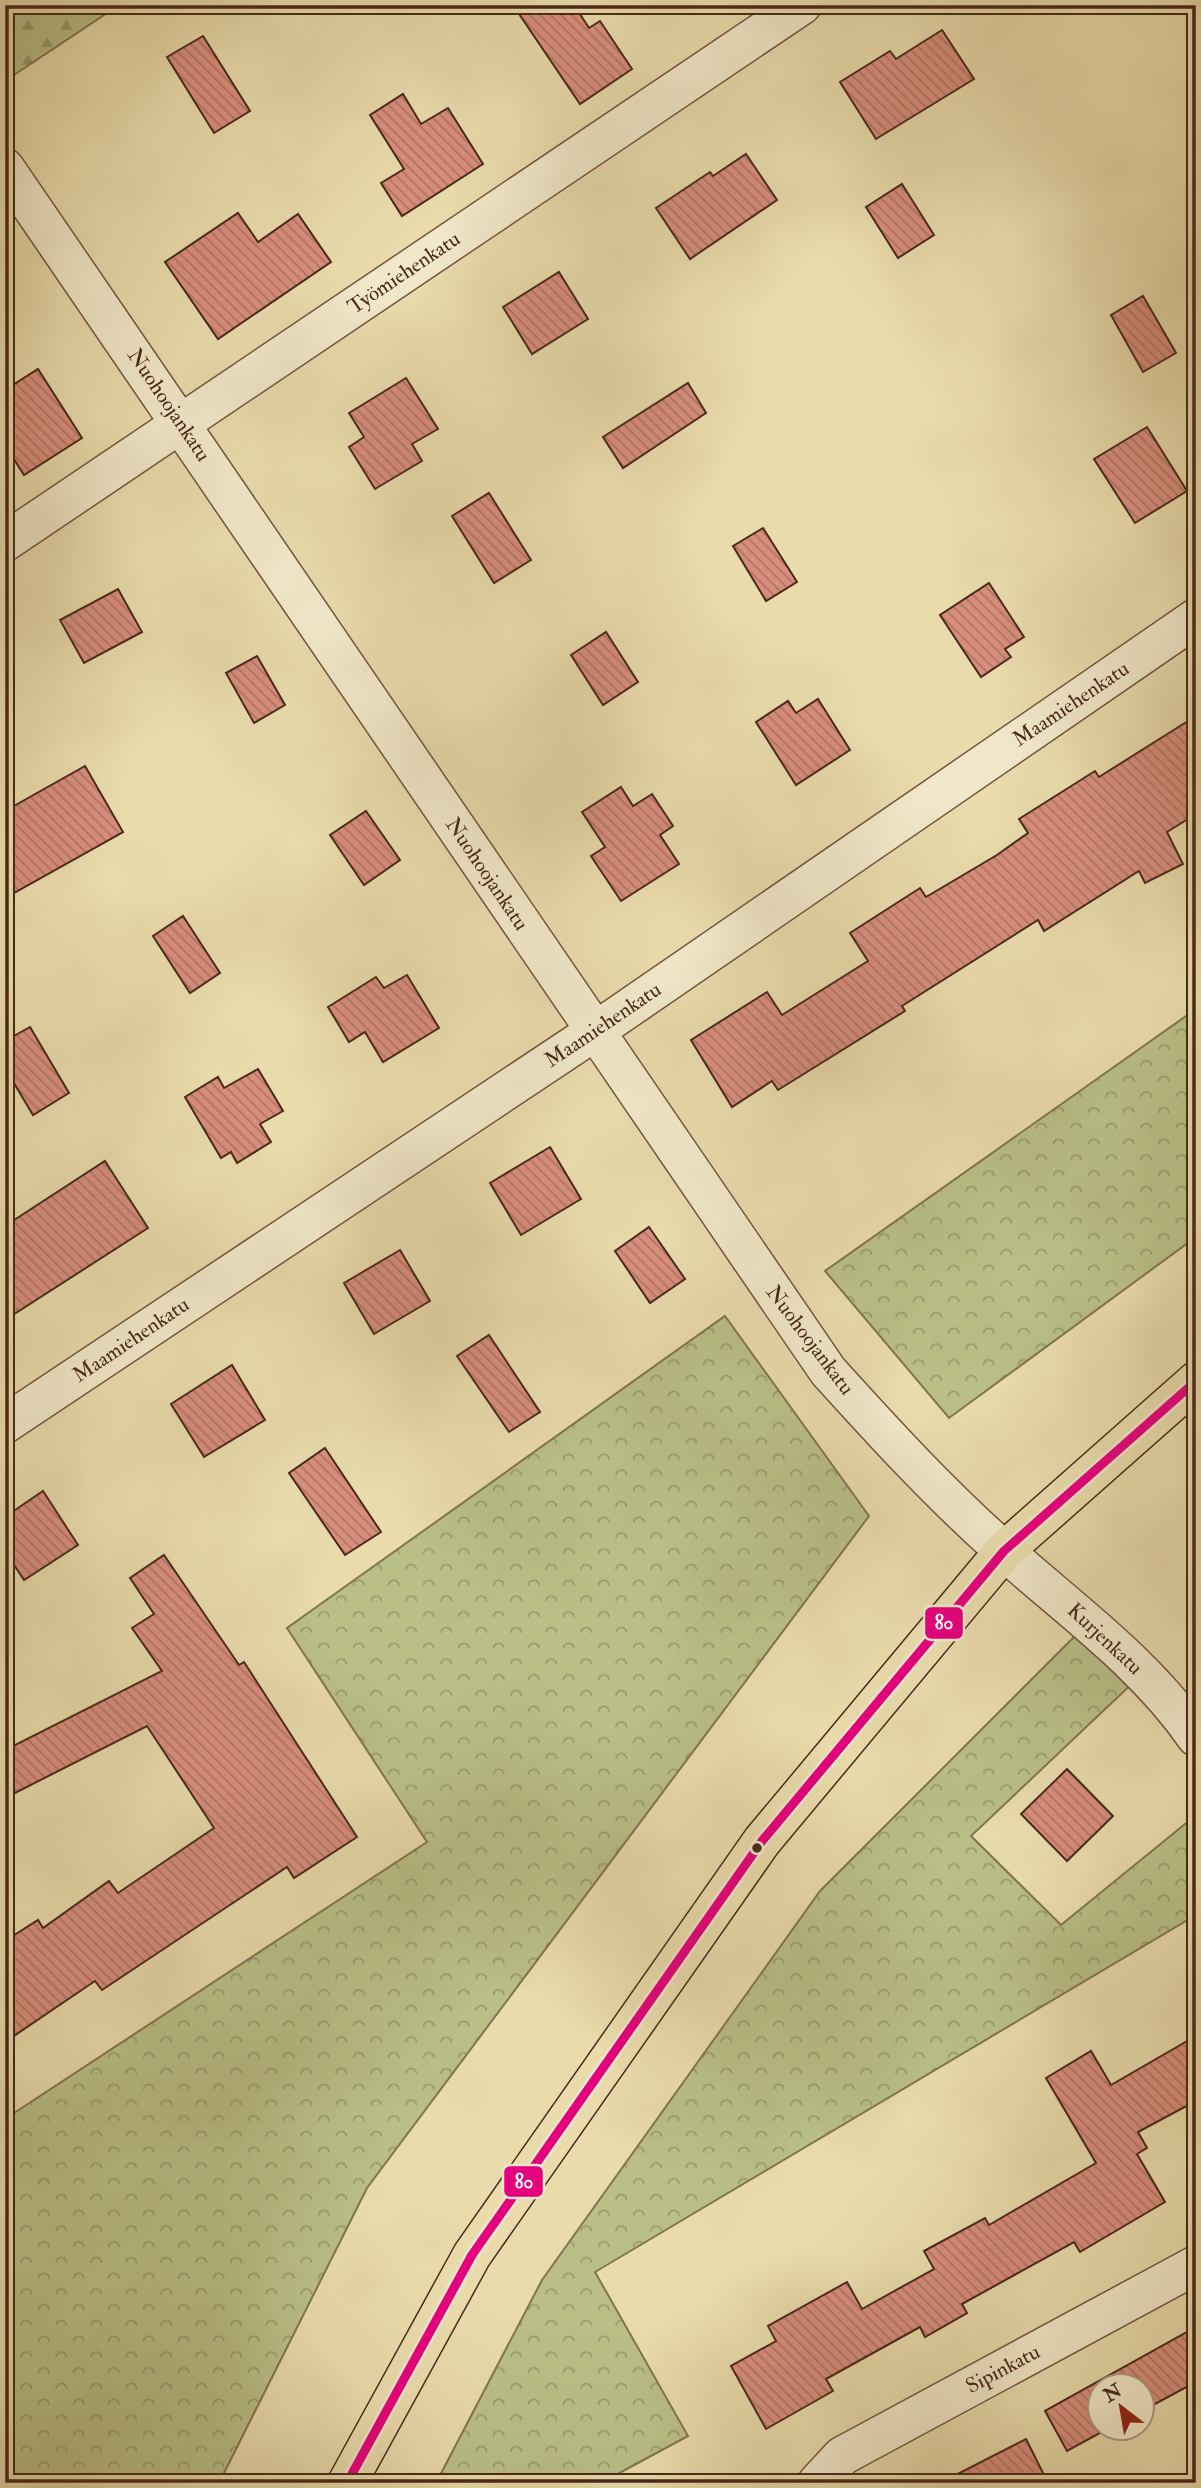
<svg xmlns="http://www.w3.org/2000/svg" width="1201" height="2488" viewBox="0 0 1201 2488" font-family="'IM FELL Double Pica',serif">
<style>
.forest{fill:url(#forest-firs);stroke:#817450;stroke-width:2}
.park{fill:url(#park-crowns);stroke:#817450;stroke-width:2}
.building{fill:url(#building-back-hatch);stroke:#49291a;stroke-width:2}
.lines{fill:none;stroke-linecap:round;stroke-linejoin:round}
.minor-casing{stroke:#71563e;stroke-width:41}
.major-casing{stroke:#49291a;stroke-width:41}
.minor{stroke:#f1e8c9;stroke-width:38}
.major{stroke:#e9dbac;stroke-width:38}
.bus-1-casing{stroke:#f1e8c9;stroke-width:14}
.bus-1{stroke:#e5007d;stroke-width:9}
.bus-dot{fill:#49291a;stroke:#f1e8c9;stroke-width:2.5}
.labels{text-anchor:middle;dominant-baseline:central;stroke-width:5;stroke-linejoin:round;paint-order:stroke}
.street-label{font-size:21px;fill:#49291a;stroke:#f1e8c9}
.line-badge{stroke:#f1e8c9;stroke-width:2.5}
.badge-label{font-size:19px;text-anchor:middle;font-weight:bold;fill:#fff}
</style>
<defs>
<pattern id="forest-firs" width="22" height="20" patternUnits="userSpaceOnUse" patternTransform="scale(1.75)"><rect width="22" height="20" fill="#b9bf87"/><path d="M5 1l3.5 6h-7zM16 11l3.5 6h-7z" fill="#989b6e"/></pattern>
<pattern id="park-crowns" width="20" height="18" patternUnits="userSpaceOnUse" patternTransform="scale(1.75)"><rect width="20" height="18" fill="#b9bf87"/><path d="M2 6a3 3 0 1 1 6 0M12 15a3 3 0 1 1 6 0" fill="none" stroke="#989b6e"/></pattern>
<pattern id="building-back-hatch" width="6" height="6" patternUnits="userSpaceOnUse" patternTransform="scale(1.75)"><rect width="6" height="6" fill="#d88e7d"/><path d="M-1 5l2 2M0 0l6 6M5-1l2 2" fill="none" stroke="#b17466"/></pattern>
</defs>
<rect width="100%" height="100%" fill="#e9dbac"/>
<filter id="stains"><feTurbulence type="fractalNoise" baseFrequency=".00286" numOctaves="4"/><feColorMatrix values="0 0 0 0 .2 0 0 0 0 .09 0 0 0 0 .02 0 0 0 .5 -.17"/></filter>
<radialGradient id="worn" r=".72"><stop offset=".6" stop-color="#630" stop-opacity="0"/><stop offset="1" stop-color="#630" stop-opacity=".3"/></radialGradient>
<path class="forest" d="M 5,5 L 119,5 L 5,81 Z"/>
<g class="park">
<path d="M 1196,1009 L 1196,1237 L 949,1418 L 825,1271 Z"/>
<path d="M 725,1316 L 869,1516 L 367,2188 L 219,2483 L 5,2483 L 5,2119 L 427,1842 L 287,1628 Z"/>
<path d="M 1086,1625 L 1138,1678 L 971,1836 L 1061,1925 L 1196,1815 L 1196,1915 L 595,2272 L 688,2436 L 601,2483 L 436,2483 L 542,2280 L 820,1891 Z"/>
</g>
<g class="building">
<path d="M 513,5 L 574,5 L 589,28 L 600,21 L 632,69 L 580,104 Z"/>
<path d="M 942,30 L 974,79 L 876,139 L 840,82 L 890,51 L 896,59 Z"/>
<path d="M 203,36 L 250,111 L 214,133 L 167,57 Z"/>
<path d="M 403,94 L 421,124 L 448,108 L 483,164 L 402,216 L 381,183 L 404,169 L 370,115 Z"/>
<path d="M 746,154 L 777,200 L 690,259 L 656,208 L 710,172 L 713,176 Z"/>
<path d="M 902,184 L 934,235 L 898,258 L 866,207 Z"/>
<path d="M 238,213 L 258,242 L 298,214 L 331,262 L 218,339 L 165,262 Z"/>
<path d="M 559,272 L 588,319 L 532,354 L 503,307 Z"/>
<path d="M 1143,296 L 1176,353 L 1143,372 L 1111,315 Z"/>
<path d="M 38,369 L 82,438 L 24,475 L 5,445 L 5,390 Z"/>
<path d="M 406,378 L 438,429 L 412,444 L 422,461 L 375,489 L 349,447 L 364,437 L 349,413 Z"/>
<path d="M 688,383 L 706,413 L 623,468 L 603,437 Z"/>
<path d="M 1147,427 L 1187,491 L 1135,523 L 1094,459 Z"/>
<path d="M 489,493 L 531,560 L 494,583 L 452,516 Z"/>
<path d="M 763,528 L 797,582 L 766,601 L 733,546 Z"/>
<path d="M 989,583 L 1024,637 L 1005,649 L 1011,657 L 981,677 L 940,615 Z"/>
<path d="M 118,589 L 142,632 L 84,663 L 60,620 Z"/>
<path d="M 606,632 L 638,682 L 603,705 L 571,655 Z"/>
<path d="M 257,656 L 285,705 L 254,723 L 226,673 Z"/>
<path d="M 818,699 L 850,750 L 796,785 L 756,722 L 788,701 L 796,713 Z"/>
<path d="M 1196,716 L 1196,814 L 1167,832 L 1183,864 L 1145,883 L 1139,871 L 1044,931 L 1038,920 L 902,1006 L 905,1011 L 778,1090 L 772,1081 L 732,1107 L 691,1040 L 767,992 L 782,1015 L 868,961 L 850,933 L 920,888 L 926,897 L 997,855 L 1028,833 L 1019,819 L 1095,771 L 1099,777 Z"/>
<path d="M 85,766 L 123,832 L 5,898 L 5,811 Z"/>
<path d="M 621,787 L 633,806 L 652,794 L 673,826 L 660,835 L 679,864 L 621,901 L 591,856 L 605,847 L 582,812 Z"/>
<path d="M 366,811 L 400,860 L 364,885 L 330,835 Z"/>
<path d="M 183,916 L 220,973 L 190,993 L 153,936 Z"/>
<path d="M 407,975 L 439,1028 L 383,1062 L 365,1032 L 349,1042 L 328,1007 L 376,977 L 384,988 Z"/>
<path d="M 30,1027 L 69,1093 L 33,1115 L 5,1068 L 5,1041 Z"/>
<path d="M 258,1069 L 283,1111 L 260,1124 L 271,1142 L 237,1163 L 231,1152 L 221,1158 L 185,1097 L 218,1077 L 224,1088 Z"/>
<path d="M 550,1147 L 581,1199 L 521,1235 L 490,1183 Z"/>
<path d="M 105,1161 L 148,1228 L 5,1320 L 5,1226 Z"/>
<path d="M 649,1227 L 685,1279 L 650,1303 L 615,1251 Z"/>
<path d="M 400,1250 L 430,1301 L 374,1334 L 344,1283 Z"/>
<path d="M 489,1335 L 540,1412 L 509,1432 L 457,1356 Z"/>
<path d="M 232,1365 L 265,1420 L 204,1457 L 171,1404 Z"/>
<path d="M 325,1448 L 381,1532 L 345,1555 L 289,1473 Z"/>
<path d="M 43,1491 L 78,1545 L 24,1580 L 5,1551 L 5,1517 Z"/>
<path d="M 164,1555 L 239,1665 L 244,1662 L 357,1837 L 294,1878 L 287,1867 L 102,1990 L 95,1981 L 5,2042 L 5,1941 L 38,1920 L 43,1928 L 109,1881 L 118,1893 L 214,1828 L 147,1726 L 5,1798 L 5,1750 L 162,1671 L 132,1628 L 154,1614 L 130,1578 Z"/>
<path d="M 1067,1769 L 1113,1816 L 1067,1861 L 1021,1814 Z"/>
<path d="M 1196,2036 L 1196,2101 L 1138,2132 L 1147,2148 L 1137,2154 L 1165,2202 L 1080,2252 L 1074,2242 L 962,2304 L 967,2313 L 925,2337 L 920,2327 L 826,2379 L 833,2391 L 766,2429 L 731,2366 L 776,2341 L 768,2326 L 847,2282 L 862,2309 L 934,2269 L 924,2251 L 985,2218 L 989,2225 L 1096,2163 L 1046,2078 L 1091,2051 L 1111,2085 Z"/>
<path d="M 1196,2327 L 1196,2382 L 1142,2411 L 1142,2386 L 1100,2386 L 1100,2428 L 1109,2428 L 1067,2451 L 1045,2411 Z"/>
<path d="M 1026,2439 L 1048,2483 L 940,2483 Z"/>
</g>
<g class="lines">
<g class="minor-casing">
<g id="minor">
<path d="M 5,168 L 828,1371 C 884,1433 940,1494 1002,1549 C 1070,1610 1144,1662 1196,1737"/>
<path d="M 5,542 L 802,5"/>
<path d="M 5,1424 L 594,1032 L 1196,618"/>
<path d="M 817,2483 L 842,2456 L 1196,2265"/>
</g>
</g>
<g class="major-casing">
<path id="major" d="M 347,2483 L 472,2255 L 762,1841 L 1004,1551 L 1196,1381"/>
</g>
<use href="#minor" class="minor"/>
<use href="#major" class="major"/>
<g class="bus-1-casing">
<path id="bus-1" d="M 347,2483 L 472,2255 L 762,1841 L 1004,1551 L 1196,1381"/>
</g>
<use href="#bus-1" class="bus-1"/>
</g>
<circle class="bus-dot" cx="757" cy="1848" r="6"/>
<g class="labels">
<g class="street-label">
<text transform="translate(404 273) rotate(-34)">Työmiehenkatu</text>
<text transform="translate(169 405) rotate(56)">Nuohoojankatu</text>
<text transform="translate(1071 704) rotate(-34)">Maamiehenkatu</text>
<text transform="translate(487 874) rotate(56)">Nuohoojankatu</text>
<text transform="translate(603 1025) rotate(-34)">Maamiehenkatu</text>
<text transform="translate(131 1340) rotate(-34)">Maamiehenkatu</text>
<text transform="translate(810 1340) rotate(53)">Nuohoojankatu</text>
<text transform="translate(1105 1639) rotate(43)">Kurjenkatu</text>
<text transform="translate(1003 2369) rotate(-28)">Sipinkatu</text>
</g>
</g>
<g class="line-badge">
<rect x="924" y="1606" width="40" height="34" rx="7" fill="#e5007d"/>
<rect x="503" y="2165" width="41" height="33" rx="7" fill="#e5007d"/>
</g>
<g class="badge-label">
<text x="944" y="1629">80</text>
<text x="524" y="2188">80</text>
</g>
<rect width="1201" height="2488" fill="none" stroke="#e9dbac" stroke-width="28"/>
<rect x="7" y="7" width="1187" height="2474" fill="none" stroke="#49291a" stroke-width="3.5"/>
<rect x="14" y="14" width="1173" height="2460" fill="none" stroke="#49291a" stroke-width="2"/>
<g transform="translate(1121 2407) rotate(329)"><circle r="33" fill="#f1e8c9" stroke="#ae9c83" stroke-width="2"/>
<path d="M0-5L12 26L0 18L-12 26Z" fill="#8f2418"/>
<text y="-10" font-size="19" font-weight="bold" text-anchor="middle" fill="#49291a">N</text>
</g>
<rect width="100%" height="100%" filter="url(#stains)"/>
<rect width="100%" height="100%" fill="url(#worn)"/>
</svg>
